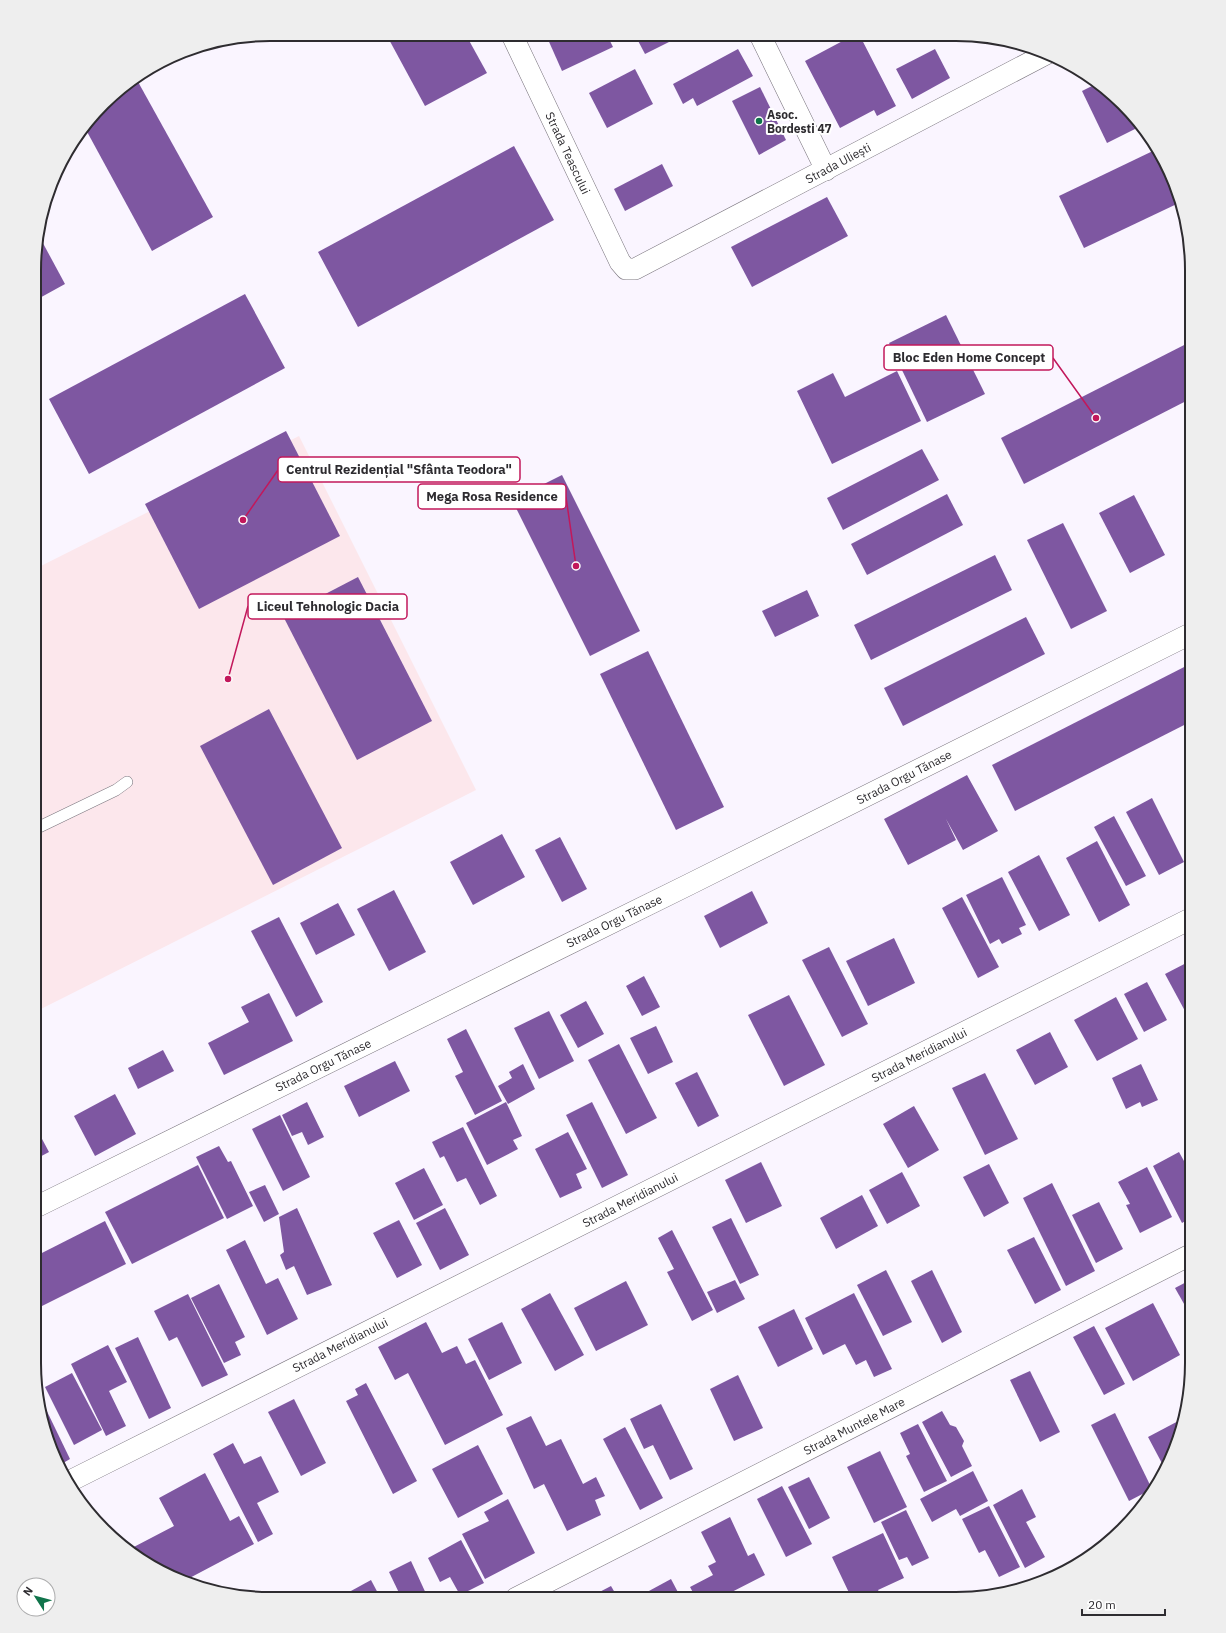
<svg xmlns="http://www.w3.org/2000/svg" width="1226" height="1633" viewBox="0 0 1226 1633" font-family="'IBM Plex Sans',sans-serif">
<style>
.education{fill:#fce7ec}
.building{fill:#7e57a1}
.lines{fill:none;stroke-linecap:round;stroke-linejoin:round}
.service-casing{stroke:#79747d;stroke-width:12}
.minor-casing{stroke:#79747d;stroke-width:22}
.service{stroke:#fff;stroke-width:11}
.minor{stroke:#fff;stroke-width:21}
.poi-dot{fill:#10744b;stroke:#fff;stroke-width:1.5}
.labels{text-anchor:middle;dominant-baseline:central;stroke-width:4;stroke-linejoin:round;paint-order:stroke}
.poi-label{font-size:12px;font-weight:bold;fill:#2e2c30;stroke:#fff;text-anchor:start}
.street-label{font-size:12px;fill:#2e2c30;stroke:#fff}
.rim{fill:none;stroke:#2e2c30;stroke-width:2}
.leader{fill:none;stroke:#c2185b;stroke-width:1.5}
.callout-dot{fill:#c2185b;stroke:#fff;stroke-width:1.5}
.callout{fill:#fff;stroke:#c2185b;stroke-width:1.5}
.callout-label{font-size:13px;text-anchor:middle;font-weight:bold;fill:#2e2c30}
</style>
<rect width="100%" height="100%" fill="#faf5ff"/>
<path class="education" d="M 299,436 L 476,790 L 35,1012 L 35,569 Z"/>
<g class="building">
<path d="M 386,34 L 466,35 L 487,73 L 425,106 Z"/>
<path d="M 546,35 L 607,35 L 613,47 L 562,71 Z"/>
<path d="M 635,35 L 674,35 L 675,39 L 645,54 Z"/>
<path d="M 852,36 L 860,36 L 896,106 L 877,116 L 874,110 L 840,128 L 805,61 Z"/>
<path d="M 738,49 L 753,76 L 697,106 L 693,98 L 683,104 L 673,84 Z"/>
<path d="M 935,49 L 950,78 L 912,99 L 896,69 Z"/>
<path d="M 635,69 L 653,104 L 607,128 L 589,93 Z"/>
<path d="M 137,80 L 213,217 L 152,251 L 85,128 L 115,92 Z"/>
<path d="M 1098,83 L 1133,114 L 1141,126 L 1107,143 L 1082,91 Z"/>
<path d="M 760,87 L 786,140 L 759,155 L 732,101 Z"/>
<path d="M 514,146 L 554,220 L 358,327 L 318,252 Z"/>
<path d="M 1157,149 L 1168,165 L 1181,202 L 1084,248 L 1059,196 Z"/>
<path d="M 662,164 L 673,186 L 625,211 L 614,189 Z"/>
<path d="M 827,197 L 848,236 L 752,287 L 731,247 Z"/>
<path d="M 38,234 L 65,284 L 36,300 L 36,239 Z"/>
<path d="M 245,294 L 285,368 L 89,474 L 49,399 Z"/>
<path d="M 946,315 L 985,394 L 927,422 L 889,343 Z"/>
<path d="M 1192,341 L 1192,398 L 1024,484 L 1001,438 Z"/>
<path d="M 897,371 L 921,421 L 832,464 L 797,391 L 833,373 L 845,397 Z"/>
<path d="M 286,431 L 340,536 L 199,609 L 145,504 Z"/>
<path d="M 922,449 L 939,480 L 843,530 L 827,498 Z"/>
<path d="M 562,475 L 640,631 L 590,656 L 512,500 Z"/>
<path d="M 947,494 L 963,525 L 867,575 L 851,544 Z"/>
<path d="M 1134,495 L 1165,555 L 1130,573 L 1099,513 Z"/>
<path d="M 1063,523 L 1107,611 L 1071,629 L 1027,540 Z"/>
<path d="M 995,555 L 1012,590 L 871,660 L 854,625 Z"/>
<path d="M 358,577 L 432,721 L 357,760 L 283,616 Z"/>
<path d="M 807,590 L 819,616 L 775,637 L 762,611 Z"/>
<path d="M 1026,617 L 1045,654 L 903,726 L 884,688 Z"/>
<path d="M 648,651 L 724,807 L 676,830 L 600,674 Z"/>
<path d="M 1192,663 L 1192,721 L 1015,811 L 992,765 Z"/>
<path d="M 35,682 L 41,692 L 35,695 Z"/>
<path d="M 269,709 L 342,848 L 273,885 L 200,746 Z"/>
<path d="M 967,775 L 998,831 L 963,850 L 946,819 L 956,840 L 908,865 L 884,819 Z"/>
<path d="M 1152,798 L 1184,862 L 1159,875 L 1126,812 Z"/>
<path d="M 1114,816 L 1146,876 L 1126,886 L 1094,827 Z"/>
<path d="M 502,834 L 525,877 L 473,905 L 450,862 Z"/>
<path d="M 560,837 L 587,889 L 562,902 L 535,850 Z"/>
<path d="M 1097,841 L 1130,905 L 1099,922 L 1066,858 Z"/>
<path d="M 1039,855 L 1070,915 L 1039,931 L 1008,872 Z"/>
<path d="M 1002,877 L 1026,925 L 1019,928 L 1022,934 L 1002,944 L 999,939 L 990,944 L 966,895 Z"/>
<path d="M 394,890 L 426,952 L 389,971 L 357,909 Z"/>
<path d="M 752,891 L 768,923 L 720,948 L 704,916 Z"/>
<path d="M 962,897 L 999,967 L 978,978 L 942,908 Z"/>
<path d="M 338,903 L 355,935 L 316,955 L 300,923 Z"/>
<path d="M 279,917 L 323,1002 L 296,1017 L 251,931 Z"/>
<path d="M 894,938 L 915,983 L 868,1006 L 846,961 Z"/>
<path d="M 829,947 L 868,1024 L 842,1037 L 802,960 Z"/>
<path d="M 1192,960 L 1192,1024 L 1165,974 Z"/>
<path d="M 644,976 L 660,1007 L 642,1016 L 626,986 Z"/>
<path d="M 1147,982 L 1167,1020 L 1144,1032 L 1124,994 Z"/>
<path d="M 269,993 L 293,1041 L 224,1075 L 208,1043 L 249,1022 L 241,1007 Z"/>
<path d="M 789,995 L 825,1065 L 784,1086 L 748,1015 Z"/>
<path d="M 1116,997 L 1138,1039 L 1097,1061 L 1074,1020 Z"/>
<path d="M 586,1001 L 604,1034 L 578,1048 L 560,1015 Z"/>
<path d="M 549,1011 L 574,1061 L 539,1079 L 514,1028 Z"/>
<path d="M 656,1026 L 673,1062 L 648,1074 L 630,1038 Z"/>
<path d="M 466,1029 L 502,1101 L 475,1115 L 455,1076 L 463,1072 L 447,1039 Z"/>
<path d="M 1050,1032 L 1068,1067 L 1035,1085 L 1016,1050 Z"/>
<path d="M 619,1044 L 657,1118 L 626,1134 L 588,1060 Z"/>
<path d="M 163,1050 L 174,1071 L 138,1089 L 128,1068 Z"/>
<path d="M 395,1061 L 410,1091 L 359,1117 L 344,1086 Z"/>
<path d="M 523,1064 L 535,1089 L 508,1104 L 498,1086 L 512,1078 L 509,1072 Z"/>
<path d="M 1141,1064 L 1158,1100 L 1142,1107 L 1140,1102 L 1126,1109 L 1112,1078 Z"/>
<path d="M 697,1072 L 719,1116 L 698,1127 L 675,1083 Z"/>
<path d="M 985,1073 L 1018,1139 L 985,1155 L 952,1088 Z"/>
<path d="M 115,1094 L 136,1134 L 95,1156 L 74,1116 Z"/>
<path d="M 307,1102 L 324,1137 L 308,1145 L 302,1132 L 292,1136 L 282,1115 Z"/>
<path d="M 506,1102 L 522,1136 L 513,1140 L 518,1149 L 487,1165 L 466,1123 Z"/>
<path d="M 592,1102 L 628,1175 L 602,1188 L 566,1115 Z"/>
<path d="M 914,1106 L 939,1150 L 908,1168 L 883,1124 Z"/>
<path d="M 280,1115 L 310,1177 L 283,1191 L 252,1129 Z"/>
<path d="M 34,1124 L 49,1152 L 34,1160 Z"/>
<path d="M 463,1127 L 497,1196 L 480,1205 L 466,1178 L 457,1182 L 444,1156 L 440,1158 L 432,1142 Z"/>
<path d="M 568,1132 L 587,1169 L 576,1174 L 582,1188 L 560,1198 L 535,1149 Z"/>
<path d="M 219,1146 L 228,1162 L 231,1161 L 253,1206 L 227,1219 L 196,1157 Z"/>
<path d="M 1179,1152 L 1189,1170 L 1192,1169 L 1192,1217 L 1182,1223 L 1153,1166 Z"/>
<path d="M 761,1162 L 782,1206 L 746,1223 L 725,1180 Z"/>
<path d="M 989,1164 L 1009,1203 L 984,1217 L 963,1177 Z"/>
<path d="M 198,1165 L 224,1218 L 132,1264 L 105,1212 Z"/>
<path d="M 1147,1167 L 1172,1217 L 1140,1233 L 1126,1205 L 1130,1204 L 1118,1182 Z"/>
<path d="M 424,1168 L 443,1205 L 414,1220 L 395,1183 Z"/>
<path d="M 902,1172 L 920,1206 L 887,1224 L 869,1190 Z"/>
<path d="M 1052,1183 L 1095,1271 L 1066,1286 L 1023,1198 Z"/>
<path d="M 265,1185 L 279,1214 L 264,1222 L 249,1192 Z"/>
<path d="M 862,1195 L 878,1226 L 836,1249 L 820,1218 Z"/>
<path d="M 1099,1202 L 1123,1249 L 1096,1263 L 1072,1215 Z"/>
<path d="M 297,1208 L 332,1285 L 307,1295 L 294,1266 L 286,1270 L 280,1255 L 284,1252 L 279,1217 Z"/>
<path d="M 445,1208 L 469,1255 L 440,1270 L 416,1223 Z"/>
<path d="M 731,1218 L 759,1275 L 740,1284 L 712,1227 Z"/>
<path d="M 399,1220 L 422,1265 L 397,1278 L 373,1233 Z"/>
<path d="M 105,1221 L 126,1264 L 34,1310 L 34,1257 Z"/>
<path d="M 672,1230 L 713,1310 L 692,1321 L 667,1272 L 674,1269 L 658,1238 Z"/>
<path d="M 1034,1237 L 1061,1290 L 1035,1304 L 1007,1250 Z"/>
<path d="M 245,1240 L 266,1284 L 278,1278 L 298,1319 L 267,1335 L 226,1250 Z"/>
<path d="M 886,1270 L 912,1322 L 883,1336 L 857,1285 Z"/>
<path d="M 932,1270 L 962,1332 L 942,1343 L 911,1281 Z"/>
<path d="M 1192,1279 L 1192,1318 L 1175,1288 Z"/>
<path d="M 735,1280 L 745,1299 L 717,1313 L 707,1292 Z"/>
<path d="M 626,1281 L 648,1325 L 596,1351 L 574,1308 Z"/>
<path d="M 219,1284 L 245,1337 L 235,1342 L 241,1355 L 224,1363 L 191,1298 Z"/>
<path d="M 550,1293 L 584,1355 L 555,1371 L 521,1309 Z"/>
<path d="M 854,1293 L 892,1369 L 874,1377 L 866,1360 L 856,1365 L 845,1344 L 823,1355 L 805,1318 Z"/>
<path d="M 188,1294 L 228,1375 L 202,1387 L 177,1337 L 169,1341 L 154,1311 Z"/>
<path d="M 1153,1303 L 1180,1355 L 1133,1381 L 1105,1328 Z"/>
<path d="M 794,1309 L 813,1349 L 778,1367 L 758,1327 Z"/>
<path d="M 426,1322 L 442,1353 L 457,1346 L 466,1364 L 475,1360 L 503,1415 L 445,1445 L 408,1373 L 395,1380 L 378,1347 Z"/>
<path d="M 502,1322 L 522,1363 L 489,1380 L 468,1339 Z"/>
<path d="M 1094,1326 L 1125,1384 L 1104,1395 L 1073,1337 Z"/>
<path d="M 138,1337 L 171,1408 L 149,1419 L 115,1348 Z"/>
<path d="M 108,1345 L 127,1382 L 109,1391 L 126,1426 L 106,1436 L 71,1364 Z"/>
<path d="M 1030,1371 L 1060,1432 L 1040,1442 L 1010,1380 Z"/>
<path d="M 72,1373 L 102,1430 L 74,1445 L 45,1387 Z"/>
<path d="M 738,1375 L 763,1428 L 734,1441 L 710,1389 Z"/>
<path d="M 366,1383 L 417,1481 L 393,1494 L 346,1401 L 358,1395 L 355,1389 Z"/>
<path d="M 294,1399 L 326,1463 L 301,1476 L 268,1412 Z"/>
<path d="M 42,1401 L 70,1459 L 58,1466 L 42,1424 L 39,1403 Z"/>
<path d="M 661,1404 L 693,1469 L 670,1480 L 653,1445 L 644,1449 L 630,1419 Z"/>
<path d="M 942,1411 L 950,1425 L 956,1427 L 964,1441 L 962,1446 L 972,1466 L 951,1477 L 922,1422 Z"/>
<path d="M 1115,1413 L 1152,1489 L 1129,1501 L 1091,1425 Z"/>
<path d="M 531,1416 L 546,1446 L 561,1439 L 583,1484 L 596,1477 L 605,1496 L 595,1500 L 601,1515 L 567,1531 L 544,1484 L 534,1489 L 506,1428 Z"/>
<path d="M 1184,1418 L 1180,1439 L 1165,1469 L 1148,1437 Z"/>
<path d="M 918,1424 L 947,1481 L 924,1492 L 906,1456 L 910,1454 L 900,1433 Z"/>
<path d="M 625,1427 L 663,1498 L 640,1510 L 603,1439 Z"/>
<path d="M 233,1443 L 244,1464 L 261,1456 L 279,1492 L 257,1503 L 273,1534 L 258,1542 L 213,1454 Z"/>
<path d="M 478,1445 L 503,1494 L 458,1518 L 432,1469 Z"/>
<path d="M 880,1451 L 907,1507 L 874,1523 L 847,1467 Z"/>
<path d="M 973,1471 L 988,1501 L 960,1516 L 956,1509 L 932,1522 L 920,1499 Z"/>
<path d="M 205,1473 L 230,1521 L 239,1516 L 254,1544 L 182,1582 L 139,1559 L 128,1550 L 174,1526 L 159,1498 Z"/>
<path d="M 809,1477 L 830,1518 L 809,1529 L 788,1487 Z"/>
<path d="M 782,1486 L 812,1544 L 786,1557 L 757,1499 Z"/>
<path d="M 1022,1489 L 1036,1517 L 1026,1522 L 1045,1557 L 1025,1568 L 993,1505 Z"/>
<path d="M 508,1499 L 535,1553 L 485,1579 L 462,1534 L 489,1521 L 484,1512 Z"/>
<path d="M 989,1506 L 1020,1567 L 999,1577 L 985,1550 L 979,1553 L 962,1519 Z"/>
<path d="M 906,1510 L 929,1558 L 912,1566 L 907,1557 L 899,1560 L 881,1522 Z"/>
<path d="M 730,1517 L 748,1556 L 754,1553 L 765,1575 L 720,1598 L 696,1598 L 690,1587 L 713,1575 L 708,1566 L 716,1562 L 701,1532 Z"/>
<path d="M 883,1533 L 904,1578 L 878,1590 L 883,1599 L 852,1599 L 832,1557 Z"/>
<path d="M 461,1540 L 484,1583 L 460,1595 L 450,1577 L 440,1582 L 428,1558 Z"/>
<path d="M 411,1561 L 428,1598 L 401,1597 L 389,1572 Z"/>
<path d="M 671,1579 L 681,1598 L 636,1598 Z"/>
<path d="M 371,1580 L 380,1597 L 340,1597 Z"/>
<path d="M 611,1586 L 618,1598 L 588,1598 Z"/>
</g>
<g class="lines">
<g class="service-casing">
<path id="service" d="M 35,829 L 116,790 L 127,782"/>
</g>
<g class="minor-casing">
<g id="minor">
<path d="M 512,35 L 620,262 L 626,269 L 635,269 L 1048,53"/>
<path d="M 760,35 L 826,170"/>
<path d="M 34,1208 L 690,884 L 1192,633"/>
<path d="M 68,1482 L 1192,918"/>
<path d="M 516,1598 L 1192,1254"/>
</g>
</g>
<use href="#service" class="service"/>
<use href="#minor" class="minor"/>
</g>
<circle class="poi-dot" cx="759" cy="121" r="4"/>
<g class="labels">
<g class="poi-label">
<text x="767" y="114">Asoc.<tspan x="767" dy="14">Bordesti 47</tspan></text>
</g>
<g class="street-label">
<text transform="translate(568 153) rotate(65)">Strada Teascului</text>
<text transform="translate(838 163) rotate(-28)">Strada Uliești</text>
<text transform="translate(904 777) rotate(-27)">Strada Orgu Tănase</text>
<text transform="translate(614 921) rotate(-26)">Strada Orgu Tănase</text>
<text transform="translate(919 1055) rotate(-27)">Strada Meridianului</text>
<text transform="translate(323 1065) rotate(-26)">Strada Orgu Tănase</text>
<text transform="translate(630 1200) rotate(-27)">Strada Meridianului</text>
<text transform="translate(340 1345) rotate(-27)">Strada Meridianului</text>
<text transform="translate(854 1426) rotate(-27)">Strada Muntele Mare</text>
</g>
</g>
<path d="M0 0H1226V1633H0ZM270 41H956A229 229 0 0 1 1185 270V1363A229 229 0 0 1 956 1592H270A229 229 0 0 1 41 1363V270A229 229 0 0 1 270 41Z" fill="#eee" fill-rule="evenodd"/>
<path class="rim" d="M270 41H956A229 229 0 0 1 1185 270V1363A229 229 0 0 1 956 1592H270A229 229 0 0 1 41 1363V270A229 229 0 0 1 270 41Z"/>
<path class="leader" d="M1096 418L1053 358M243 520L278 470M576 566L566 497M228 679L248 606"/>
<g class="callout-dot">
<circle cx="1096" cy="418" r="4"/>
<circle cx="243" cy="520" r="4"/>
<circle cx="576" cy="566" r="4"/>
<circle cx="228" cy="679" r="4"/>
</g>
<g class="callout">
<rect x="884" y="345" width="169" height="25" rx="4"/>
<rect x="278" y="457" width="242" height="25" rx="4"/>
<rect x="418" y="484" width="148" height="25" rx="4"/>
<rect x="248" y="594" width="159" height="25" rx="4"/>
</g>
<g class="callout-label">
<text x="969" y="362">Bloc Eden Home Concept</text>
<text x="399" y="474">Centrul Rezidențial "Sfânta Teodora"</text>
<text x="492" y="501">Mega Rosa Residence</text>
<text x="328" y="611">Liceul Tehnologic Dacia</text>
</g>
<g transform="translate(36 1597) rotate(306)"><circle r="19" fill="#ffffff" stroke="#ababac"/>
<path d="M0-3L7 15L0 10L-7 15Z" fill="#10744b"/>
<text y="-6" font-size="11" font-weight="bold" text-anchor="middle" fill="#2e2c30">N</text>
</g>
<path d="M1082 1609v6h83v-6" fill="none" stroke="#2e2c30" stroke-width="2"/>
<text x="1088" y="1609" font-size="12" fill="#2e2c30" stroke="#ffffff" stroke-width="3" paint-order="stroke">20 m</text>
</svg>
